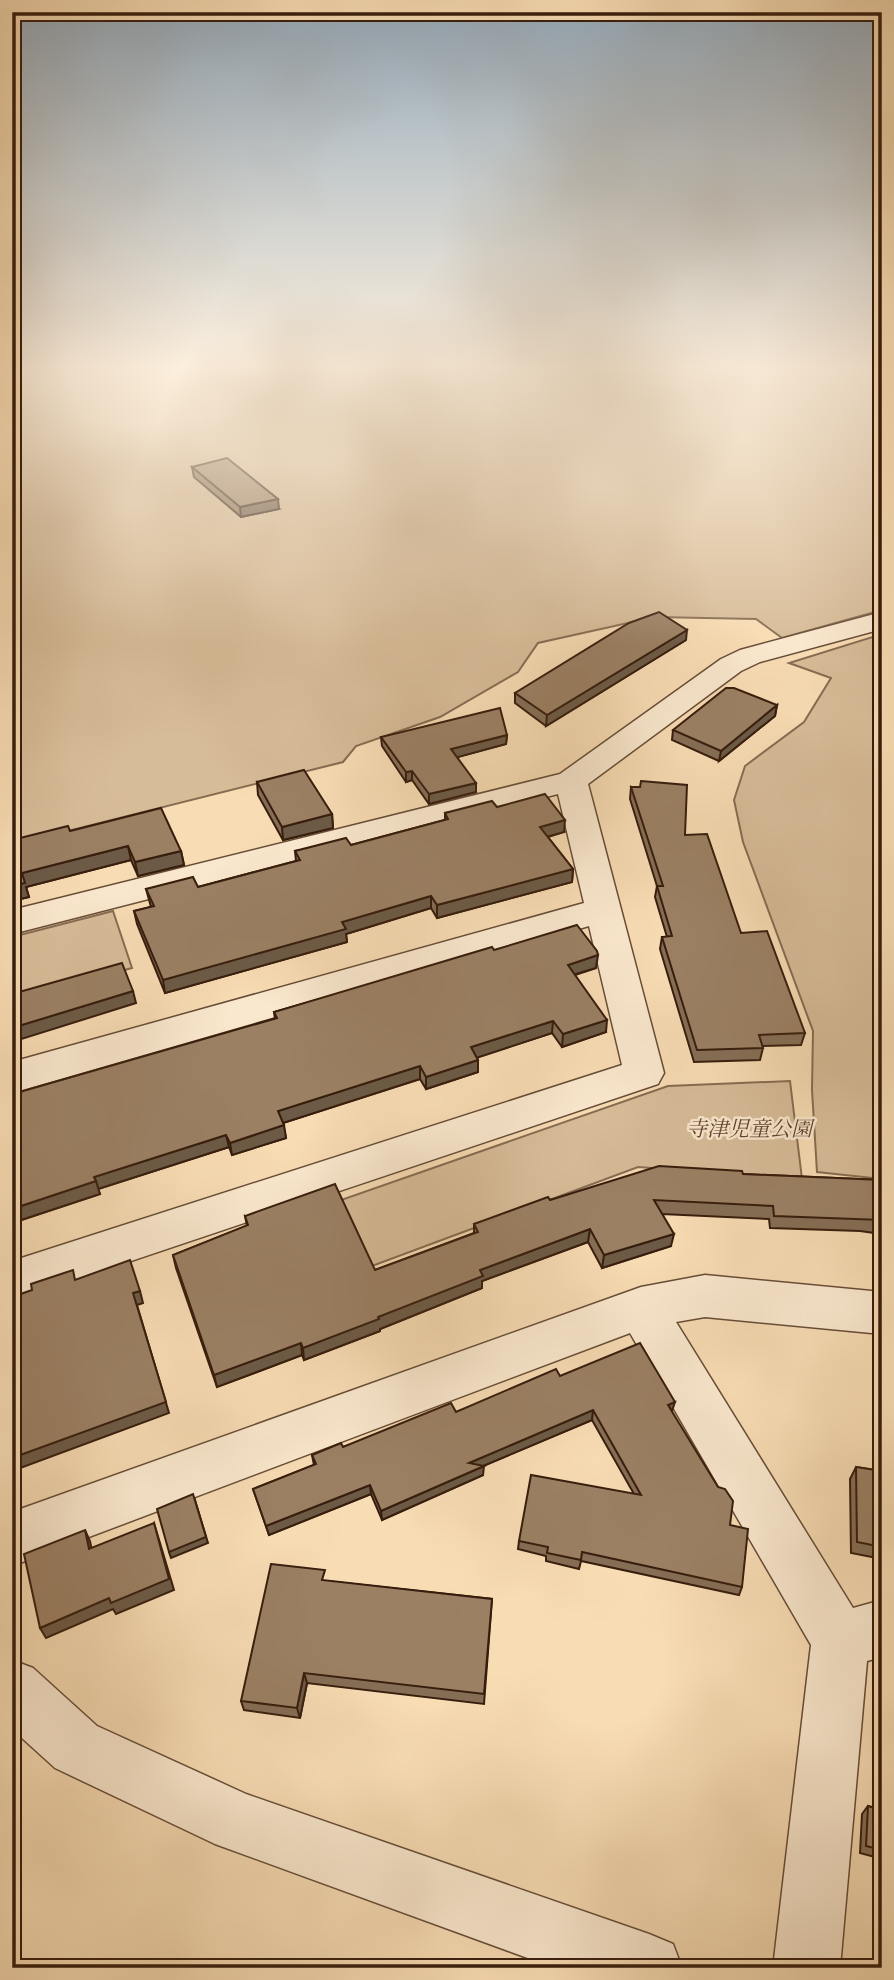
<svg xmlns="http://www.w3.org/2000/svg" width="894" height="1980" viewBox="0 0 894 1980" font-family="Alegreya,'Noto Serif JP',serif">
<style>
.green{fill:#d7bc98;stroke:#876c52;stroke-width:2}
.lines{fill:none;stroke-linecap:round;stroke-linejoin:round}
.minor-casing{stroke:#674d37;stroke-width:3}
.minor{fill:#fae8ce;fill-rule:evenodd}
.wall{fill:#856e56;stroke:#371d0d;stroke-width:2}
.shaded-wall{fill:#6c5a46;stroke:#371d0d;stroke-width:2}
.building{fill:#9b8064;stroke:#371d0d;stroke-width:2}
.labels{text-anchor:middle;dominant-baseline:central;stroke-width:5;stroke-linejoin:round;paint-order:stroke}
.park-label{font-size:21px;font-style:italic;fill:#5f4530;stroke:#fae8ce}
</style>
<rect width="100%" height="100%" fill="#f8dcb4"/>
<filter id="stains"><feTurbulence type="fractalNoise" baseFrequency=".00286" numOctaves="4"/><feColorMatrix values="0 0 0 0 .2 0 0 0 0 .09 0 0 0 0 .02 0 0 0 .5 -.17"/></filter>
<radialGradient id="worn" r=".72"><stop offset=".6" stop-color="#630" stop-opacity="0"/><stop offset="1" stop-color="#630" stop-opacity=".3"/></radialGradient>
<g class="green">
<path d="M 12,368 L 882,368 L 882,610 L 782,638 L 756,619 L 655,617 L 538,643 L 518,672 L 440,717 L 356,746 L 343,762 L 12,845 Z"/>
<path d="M 882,634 L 882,1179 L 817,1172 L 812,1090 L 813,1031 L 743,842 L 734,800 L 745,766 L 804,722 L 831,678 L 789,663 Z"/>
<path d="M 113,911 L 132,968 L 12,1000 L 12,937 Z"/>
<path d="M 790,1081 L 802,1179 L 638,1167 L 372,1266 L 341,1200 L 668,1086 Z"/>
</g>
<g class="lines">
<g class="minor-casing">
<g id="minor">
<path d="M 882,612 L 882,629 L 760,662 L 741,671 L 588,784 L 664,1073 L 658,1084 L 12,1301 L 12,1261 L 622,1065 L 589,926 L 12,1093 L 12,1062 L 584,903 L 558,794 L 12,934 L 12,910 L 560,774 L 721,659 L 740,650 Z"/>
<path d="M 705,1275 L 882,1292 L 882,1334 L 705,1317 L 676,1322 L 853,1608 L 882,1600 L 882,1657 L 867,1661 L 840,1968 L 773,1968 L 811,1645 L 630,1333 L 12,1566 L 12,1512 L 641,1287 Z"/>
<path d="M 12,1660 L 33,1668 L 97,1726 L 246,1794 L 649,1934 L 673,1944 L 682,1968 L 555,1968 L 215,1844 L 55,1768 L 12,1729 Z"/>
</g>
</g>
<use href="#minor" class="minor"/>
</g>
<g class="wall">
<path d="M 192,467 L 279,509 L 241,517 L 194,477 Z"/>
<path d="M 686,640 L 546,726 L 515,703 L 515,693 Z"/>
<path d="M 777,705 L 775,716 L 719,761 L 672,740 L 673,730 Z"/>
<path d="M 507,735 L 506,744 L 457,757 L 476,792 L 429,804 L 412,780 L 406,782 L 382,746 L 381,737 Z"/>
<path d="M 257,782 L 332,814 L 333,828 L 283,840 L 258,795 Z"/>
<path d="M 631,787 L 685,835 L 741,933 L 805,1033 L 801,1045 L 763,1046 L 763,1048 L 760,1060 L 694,1062 L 660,949 L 662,937 L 667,937 L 655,897 L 657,886 L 630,799 Z"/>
<path d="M 497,807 L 564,832 L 548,837 L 573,869 L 572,882 L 437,918 L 431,908 L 346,934 L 347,942 L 165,993 L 137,924 L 134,911 L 151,907 L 146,889 L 198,887 L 296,861 L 295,851 L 351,845 L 445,820 L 445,813 Z"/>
<path d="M 70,831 L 181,851 L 184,865 L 138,876 L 131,860 L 26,887 L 29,897 L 12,901 L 12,840 Z"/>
<path d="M 494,950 L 596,968 L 575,975 L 606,1032 L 562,1047 L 552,1033 L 477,1057 L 478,1072 L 426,1089 L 420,1079 L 283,1123 L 286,1138 L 232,1155 L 229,1147 L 98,1189 L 100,1194 L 12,1223 L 12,1096 L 275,1019 L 274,1012 Z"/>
<path d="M 743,1174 L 882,1180 L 882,1234 L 860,1231 L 770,1228 L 769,1219 L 662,1214 L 671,1246 L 602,1268 L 588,1242 L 482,1281 L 482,1288 L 380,1329 L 380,1331 L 304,1360 L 302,1355 L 217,1387 L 176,1268 L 173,1255 L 247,1226 L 245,1216 L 375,1270 L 474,1233 L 474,1224 L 550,1200 Z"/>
<path d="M 560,1376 L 672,1412 L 730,1525 L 742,1587 L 739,1595 L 581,1561 L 579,1569 L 546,1561 L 546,1556 L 518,1549 L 519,1541 L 634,1494 L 592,1420 L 483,1466 L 483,1475 L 382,1520 L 371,1494 L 269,1535 L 253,1489 L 314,1465 L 312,1455 L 343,1447 L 456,1412 Z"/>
<path d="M 856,1467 L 882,1471 L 882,1559 L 851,1553 L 850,1479 Z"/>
<path d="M 326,1581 L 492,1599 L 484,1704 L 307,1683 L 300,1718 L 244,1710 L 241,1701 Z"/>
<path d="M 882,1681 L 882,1755 L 879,1755 Z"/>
<path d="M 868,1806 L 882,1810 L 882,1859 L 860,1853 L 862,1814 Z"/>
</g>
<g class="shaded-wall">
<path d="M 278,499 L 279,509 L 241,517 L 240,507 Z"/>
<path d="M 687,630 L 686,640 L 546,726 L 547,715 Z"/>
<path d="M 777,705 L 775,716 L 719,761 L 721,751 Z"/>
<path d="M 507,735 L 506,744 L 451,759 L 451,749 Z"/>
<path d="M 412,771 L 412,780 L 406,782 L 406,772 Z"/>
<path d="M 476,783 L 476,792 L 429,804 L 429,794 Z"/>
<path d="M 332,814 L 333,828 L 283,840 L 282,827 Z"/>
<path d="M 565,820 L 564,832 L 539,839 L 540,827 Z"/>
<path d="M 128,846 L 131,860 L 26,887 L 29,897 L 12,901 L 12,886 L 22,873 Z"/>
<path d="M 181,851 L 184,865 L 138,876 L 135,862 Z"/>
<path d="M 573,869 L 572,882 L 437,918 L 437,905 Z"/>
<path d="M 431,896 L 431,908 L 346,934 L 347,942 L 165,993 L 163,980 L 342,922 Z"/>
<path d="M 598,955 L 596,968 L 566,977 L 568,965 Z"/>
<path d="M 133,991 L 136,1003 L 12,1042 L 12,1028 Z"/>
<path d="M 607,1020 L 606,1032 L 562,1047 L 563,1034 Z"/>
<path d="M 553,1021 L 552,1033 L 470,1060 L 471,1047 Z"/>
<path d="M 478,1060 L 478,1072 L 426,1089 L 426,1077 Z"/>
<path d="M 420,1066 L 420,1079 L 280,1124 L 278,1111 Z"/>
<path d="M 284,1125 L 286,1138 L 232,1155 L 230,1143 Z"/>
<path d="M 226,1135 L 229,1147 L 98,1189 L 94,1177 Z"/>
<path d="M 96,1181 L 100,1194 L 12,1223 L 12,1209 Z"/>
<path d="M 590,1229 L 588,1242 L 482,1281 L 482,1288 L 380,1329 L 380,1331 L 304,1360 L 303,1348 L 378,1317 L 480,1270 Z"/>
<path d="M 674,1234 L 671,1246 L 602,1268 L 604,1255 Z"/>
<path d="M 140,1291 L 143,1303 L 137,1305 L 169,1413 L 12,1471 L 12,1458 L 133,1293 Z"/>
<path d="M 301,1343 L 302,1355 L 217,1387 L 214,1375 Z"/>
<path d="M 675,1402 L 672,1411 L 668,1405 Z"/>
<path d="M 593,1410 L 592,1420 L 469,1472 L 469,1463 Z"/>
<path d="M 484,1466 L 483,1475 L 382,1520 L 381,1511 Z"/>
<path d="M 370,1485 L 371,1494 L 269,1535 L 266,1526 Z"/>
<path d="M 195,1500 L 208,1543 L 171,1558 L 169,1552 Z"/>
<path d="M 154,1523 L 174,1590 L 116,1614 L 113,1609 L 46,1638 L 40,1628 L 109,1598 Z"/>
<path d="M 85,1530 L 90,1541 L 94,1560 L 89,1549 Z"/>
<path d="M 304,1673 L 307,1683 L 300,1718 L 297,1708 Z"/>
</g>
<g class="building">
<path d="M 227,458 L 278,499 L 240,507 L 192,467 Z"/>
<path d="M 659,612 L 687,630 L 547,715 L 515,693 L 629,623 Z"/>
<path d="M 726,688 L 734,688 L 777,705 L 721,751 L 673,730 Z"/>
<path d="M 500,708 L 507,735 L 451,749 L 476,783 L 429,794 L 412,771 L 406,772 L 381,737 Z"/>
<path d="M 304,770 L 332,814 L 282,827 L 257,782 Z"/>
<path d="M 641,781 L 687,785 L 685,835 L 707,834 L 741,933 L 767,931 L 805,1033 L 759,1035 L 763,1048 L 697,1050 L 662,937 L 672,936 L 657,886 L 663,886 L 631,787 L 640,787 Z"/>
<path d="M 545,794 L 565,820 L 540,827 L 573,869 L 437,905 L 431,896 L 342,922 L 346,929 L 163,980 L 134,911 L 154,906 L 146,889 L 193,877 L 198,887 L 300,860 L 295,851 L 346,838 L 351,845 L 448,819 L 445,813 L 492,801 L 497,807 Z"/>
<path d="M 161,808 L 181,851 L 135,862 L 128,846 L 22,873 L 25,883 L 12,886 L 12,840 L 68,826 L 70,831 Z"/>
<path d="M 577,925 L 597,951 L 598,955 L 568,965 L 607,1020 L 563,1034 L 553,1021 L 471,1047 L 478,1060 L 426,1077 L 420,1066 L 278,1111 L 284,1125 L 230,1143 L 226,1135 L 94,1177 L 96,1181 L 12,1209 L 12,1096 L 23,1091 L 277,1018 L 274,1012 L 492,947 L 494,950 Z"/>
<path d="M 122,963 L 133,991 L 12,1028 L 12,994 Z"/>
<path d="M 659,1166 L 742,1171 L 743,1174 L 882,1180 L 882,1220 L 774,1216 L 773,1206 L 654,1200 L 674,1234 L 604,1255 L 590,1229 L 480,1270 L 483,1276 L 378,1317 L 379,1319 L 303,1348 L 301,1343 L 214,1375 L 173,1255 L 248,1225 L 245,1216 L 335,1184 L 375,1270 L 478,1232 L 474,1224 L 548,1197 L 550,1200 Z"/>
<path d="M 130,1260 L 140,1291 L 133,1293 L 166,1402 L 12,1458 L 12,1297 L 32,1290 L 31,1284 L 73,1270 L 75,1280 Z"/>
<path d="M 640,1343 L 675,1402 L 668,1405 L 718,1487 L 725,1489 L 733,1501 L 730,1525 L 748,1529 L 742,1587 L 582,1552 L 581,1560 L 547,1553 L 548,1547 L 519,1541 L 531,1475 L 641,1495 L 593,1410 L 469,1463 L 484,1466 L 381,1511 L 370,1485 L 266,1526 L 253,1489 L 316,1464 L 312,1455 L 341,1443 L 343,1447 L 451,1403 L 456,1412 L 556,1369 L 560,1376 Z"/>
<path d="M 856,1467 L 882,1471 L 882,1547 L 857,1542 Z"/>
<path d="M 193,1494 L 206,1537 L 169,1552 L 157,1509 Z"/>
<path d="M 154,1523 L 169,1579 L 111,1603 L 109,1598 L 40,1628 L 24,1554 L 85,1530 L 89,1549 Z"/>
<path d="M 271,1564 L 325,1570 L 322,1580 L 492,1599 L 484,1694 L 304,1673 L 297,1708 L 241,1701 Z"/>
<path d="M 868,1806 L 882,1810 L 882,1850 L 866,1846 Z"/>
</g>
<linearGradient id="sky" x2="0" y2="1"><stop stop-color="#94aabc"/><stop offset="0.57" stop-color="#fcefdd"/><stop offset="1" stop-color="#fcefdd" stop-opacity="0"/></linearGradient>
<rect width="894" height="645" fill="url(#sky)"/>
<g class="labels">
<g class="park-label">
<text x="749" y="1129">寺津児童公園</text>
</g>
</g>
<rect width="894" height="1980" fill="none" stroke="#f8dcb4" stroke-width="42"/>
<rect x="14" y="14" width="866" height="1952" fill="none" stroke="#371d0d" stroke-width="3.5"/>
<rect x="21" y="21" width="852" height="1938" fill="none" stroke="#371d0d" stroke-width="2"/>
<rect width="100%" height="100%" filter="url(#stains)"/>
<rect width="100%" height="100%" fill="url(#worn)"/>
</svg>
